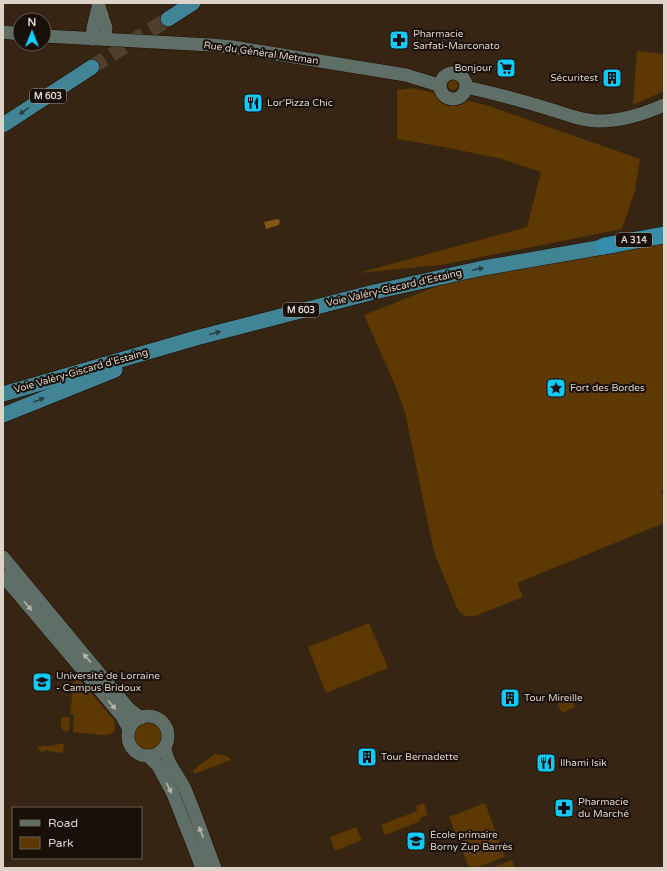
<svg xmlns="http://www.w3.org/2000/svg" width="667" height="871" viewBox="0 0 667 871" font-family="'Varela Round',sans-serif">
<style>
.green{fill:#5d3800}
.water{fill:#855512}
.lines{fill:none;stroke-linecap:round;stroke-linejoin:round}
.trunk-tunnel{stroke:#4f3f2d;stroke-width:15;stroke-dasharray:15 8;stroke-linecap:butt}
.secondary-casing{stroke:#1d0e00;stroke-width:14}
.trunk-casing{stroke:#1d0e00;stroke-width:16}
.motorway-casing{stroke:#1d0e00;stroke-width:18}
.secondary{stroke:#606e68;stroke-width:13}
.trunk{stroke:#408496;stroke-width:15}
.motorway{stroke:#348da9;stroke-width:17}
.oneway{fill:#283e41}
.oneway2{fill:#b8b5ab}
.labels{text-anchor:middle;dominant-baseline:central;stroke-width:4;stroke-linejoin:round;paint-order:stroke}
.shield{fill:#181008;stroke:#a3988e;stroke-width:1}
.shield-label{font-size:9px;font-weight:bold;fill:#ded3c8}
.poi-label{font-size:10px;fill:#ded3c8;stroke:#181008;text-anchor:start}
.street-label{font-size:10px;fill:#ded3c8;stroke:#181008}
</style>
<rect width="100%" height="100%" fill="#362512"/>
<g class="green">
<path d="M 637,51 L 664,54 L 664,91 L 633,105 Z"/>
<circle cx="453" cy="85" r="5"/>
<path d="M 412,88 L 486,105 L 640,159 L 635,191 L 622,229 L 441,265 L 358,273 L 527,227 L 541,172 L 502,159 L 444,147 L 397,139 L 397,90 Z"/>
<path d="M 664,242 L 664,490 L 661,491 L 664,499 L 664,523 L 517,583 L 523,597 L 475,616 C 467,617 461,616 457,608 L 435,555 L 432,543 L 405,412 L 395,385 L 364,315 L 483,268 Z"/>
<path d="M 369,623 L 388,668 L 326,693 L 308,647 Z"/>
<path d="M 74,673 L 114,720 C 120,738 103,736 92,734 C 85,733 79,733 73,732 L 74,715 L 70,714 L 74,679 L 72,675 Z"/>
<path d="M 571,697 L 575,707 L 562,713 L 557,703 Z"/>
<path d="M 62,717 L 69,717 L 70,719 L 69,731 L 66,731 L 65,732 C 60,729 60,722 62,717 Z"/>
<circle cx="148" cy="737" r="14"/>
<path d="M 59,744 L 64,744 L 63,753 L 48,751 L 47,749 L 42,753 L 37,747 L 41,746 L 51,746 Z"/>
<path d="M 215,754 L 227,756 L 231,760 L 194,774 L 193,770 Z"/>
<path d="M 424,803 L 428,815 L 420,818 L 421,821 L 385,835 L 381,825 L 417,811 L 416,806 Z"/>
<path d="M 485,803 L 505,857 L 476,868 L 469,868 L 449,817 Z"/>
<path d="M 356,827 L 362,840 L 335,851 L 330,837 Z"/>
<path d="M 512,860 L 515,868 L 492,868 Z"/>
</g>
<path class="water" d="M 277,219 L 277,220 L 279,219 L 280,223 L 278,224 L 279,225 L 266,229 L 264,222 Z"/>
<g class="lines">
<path class="trunk-tunnel" d="M 92,67 L 168,19"/>
<g class="secondary-casing">
<g id="secondary">
<path d="M 98,3 L 106,28 L 105,39"/>
<path d="M 3,32 L 20,34"/>
<path d="M 44,36 L 211,45 L 233,47 L 406,75 L 435,84 L 440,86"/>
<path d="M 92,39 L 93,28 L 98,7"/>
<circle cx="453" cy="86" r="13"/>
<path d="M 466,87 C 493,93 519,100 546,108 C 563,113 581,121 599,121 C 621,121 644,114 664,105"/>
<path d="M 3,557 L 129,709 L 141,718"/>
<path d="M 3,576 L 121,715 L 129,729"/>
<circle cx="148" cy="736" r="20"/>
<path d="M 165,747 C 166,763 178,774 185,789 C 196,815 205,842 215,868"/>
<path d="M 148,756 L 158,766 L 173,794 L 202,868"/>
</g>
</g>
<g class="trunk-casing">
<g id="trunk">
<path d="M 168,19 L 193,3"/>
<path d="M 3,125 L 92,67"/>
<path d="M 3,394 L 196,338 L 374,292 L 483,268 L 615,245"/>
<path d="M 3,415 L 115,370"/>
</g>
</g>
<g class="motorway-casing">
<path id="motorway" d="M 604,246 L 664,235"/>
</g>
<use href="#secondary" class="secondary"/>
<use href="#trunk" class="trunk"/>
<use href="#motorway" class="motorway"/>
</g>
<defs><path id="oneway-solid" d="M-6-.8H1V-3.2L6.5 0L1 3.2V.8H-6Z"/></defs>
<g class="oneway">
<use href="#oneway-solid" transform="translate(24 111) rotate(146)"/>
<use href="#oneway-solid" transform="translate(478 269) rotate(-12)"/>
<use href="#oneway-solid" transform="translate(215 333) rotate(-15)"/>
<use href="#oneway-solid" transform="translate(39 400) rotate(-22)"/>
</g>
<g class="oneway2">
<use href="#oneway-solid" transform="translate(28 606) rotate(50)"/>
<use href="#oneway-solid" transform="translate(87 658) rotate(-130)"/>
<use href="#oneway-solid" transform="translate(112 705) rotate(50)"/>
<use href="#oneway-solid" transform="translate(169 788) rotate(63)"/>
<use href="#oneway-solid" transform="translate(201 832) rotate(-111)"/>
</g>
<defs>
<g id="pharmacy-square" transform="scale(1)"><rect x="-9" y="-9" width="18" height="18" rx="4" fill="#0ecafa" stroke="#181008"/><path d="M-2-6h4v4h4v4h-4v4h-4v-4h-4v-4h4Z" fill="#111"/></g>
<g id="supermarket-square" transform="scale(1)"><rect x="-9" y="-9" width="18" height="18" rx="4" fill="#0ecafa" stroke="#181008"/><path d="M-6-5.5h2.5l.6 2H6L4.5 2H-2.5L-4.4-4H-6ZM-1.5 3.2a1.3 1.3 0 1 0 .1 0ZM3 3.2a1.3 1.3 0 1 0 .1 0Z" fill="#111"/></g>
<g id="building-square" transform="scale(1)"><rect x="-9" y="-9" width="18" height="18" rx="4" fill="#0ecafa" stroke="#181008"/><path d="M-4-6H4V6H1V3H-1V6H-4ZM-2.5-4.3h1.7v1.8h-1.7ZM.8-4.3h1.7v1.8H.8ZM-2.5-1h1.7V.8h-1.7ZM.8-1h1.7V.8H.8Z" fill="#111"/></g>
<g id="restaurant-square" transform="scale(1)"><rect x="-9" y="-9" width="18" height="18" rx="4" fill="#0ecafa" stroke="#181008"/><path d="M-5-6h1v4h1v-4h1v4h1v-4h1v5L-1.5 .5V6h-2V.5L-5-1ZM5-6V6H3V1.5H1.5Q1.5-4 5-6Z" fill="#111"/></g>
<g id="sight-square" transform="scale(1)"><rect x="-9" y="-9" width="18" height="18" rx="4" fill="#0ecafa" stroke="#181008"/><path d="M0-6L1.8-2.2L6-1.7L2.9 1.2L3.7 5.4L0 3.3L-3.7 5.4L-2.9 1.2L-6-1.7L-1.8-2.2Z" fill="#111"/></g>
<g id="university-square" transform="scale(1)"><rect x="-9" y="-9" width="18" height="18" rx="4" fill="#0ecafa" stroke="#181008"/><path d="M0-5L7-2L0 1L-7-2ZM-4 1L0 2.5L4 1V4Q0 6-4 4Z" fill="#111"/></g>
<g id="school-square" transform="scale(1)"><rect x="-9" y="-9" width="18" height="18" rx="4" fill="#0ecafa" stroke="#181008"/><path d="M0-5L7-2L0 1L-7-2ZM-4 1L0 2.5L4 1V4Q0 6-4 4Z" fill="#111"/></g>
</defs>
<g fill-rule="evenodd">
<use href="#pharmacy-square" x="399" y="40"/>
<use href="#supermarket-square" x="506" y="68"/>
<use href="#building-square" x="612" y="78"/>
<use href="#restaurant-square" x="253" y="103"/>
<use href="#sight-square" x="556" y="388"/>
<use href="#university-square" x="42" y="682"/>
<use href="#building-square" x="510" y="698"/>
<use href="#building-square" x="367" y="757"/>
<use href="#restaurant-square" x="546" y="763"/>
<use href="#pharmacy-square" x="564" y="808"/>
<use href="#school-square" x="416" y="841"/>
</g>
<g class="labels">
<g class="shield">
<rect x="30" y="89" width="36" height="14" rx="3"/>
<rect x="616" y="233" width="36" height="14" rx="3"/>
<rect x="283" y="303" width="36" height="14" rx="3"/>
</g>
<g class="shield-label">
<text x="48" y="96">M 603</text>
<text x="634" y="240">A 314</text>
<text x="301" y="310">M 603</text>
</g>
<g class="poi-label">
<text x="413" y="34">Pharmacie<tspan x="413" dy="12">Sarfati-Marconato</tspan></text>
<text x="492" y="68" text-anchor="end">Bonjour</text>
<text x="598" y="78" text-anchor="end">Sécuritest</text>
<text x="267" y="103">Lor'Pizza Chic</text>
<text x="570" y="388">Fort des Bordes</text>
<text x="56" y="676">Université de Lorraine<tspan x="56" dy="12">- Campus Bridoux</tspan></text>
<text x="524" y="698">Tour Mireille</text>
<text x="381" y="757">Tour Bernadette</text>
<text x="560" y="763">Ilhami Isik</text>
<text x="578" y="802">Pharmacie<tspan x="578" dy="12">du Marché</tspan></text>
<text x="430" y="835">École primaire<tspan x="430" dy="12">Borny Zup Barrès</tspan></text>
</g>
<g class="street-label">
<text transform="translate(261 53) rotate(8)">Rue du Général Metman</text>
<text transform="translate(394 288) rotate(-13)">Voie Valéry-Giscard d'Estaing</text>
<text transform="translate(81 371) rotate(-16)">Voie Valéry-Giscard d'Estaing</text>
</g>
</g>
<rect width="667" height="871" fill="none" stroke="#ded3c8" stroke-width="8"/>
<rect x="12" y="807" width="130" height="52" fill="#181008" stroke="#675e55"/>
<rect x="20" y="820" width="20" height="6" fill="#606e68" stroke="#675e55"/>
<text x="48" y="827" font-size="12" fill="#ded3c8">Road</text>
<rect x="20" y="837" width="20" height="12" fill="#5d3800" stroke="#675e55"/>
<text x="48" y="847" font-size="12" fill="#ded3c8">Park</text>
<g transform="translate(32 32)"><circle r="19" fill="#181008" stroke="#675e55"/>
<path d="M0-3L7 15L0 10L-7 15Z" fill="#0ecafa"/>
<text y="-6" font-size="11" font-weight="bold" text-anchor="middle" fill="#ded3c8">N</text>
</g>
</svg>
